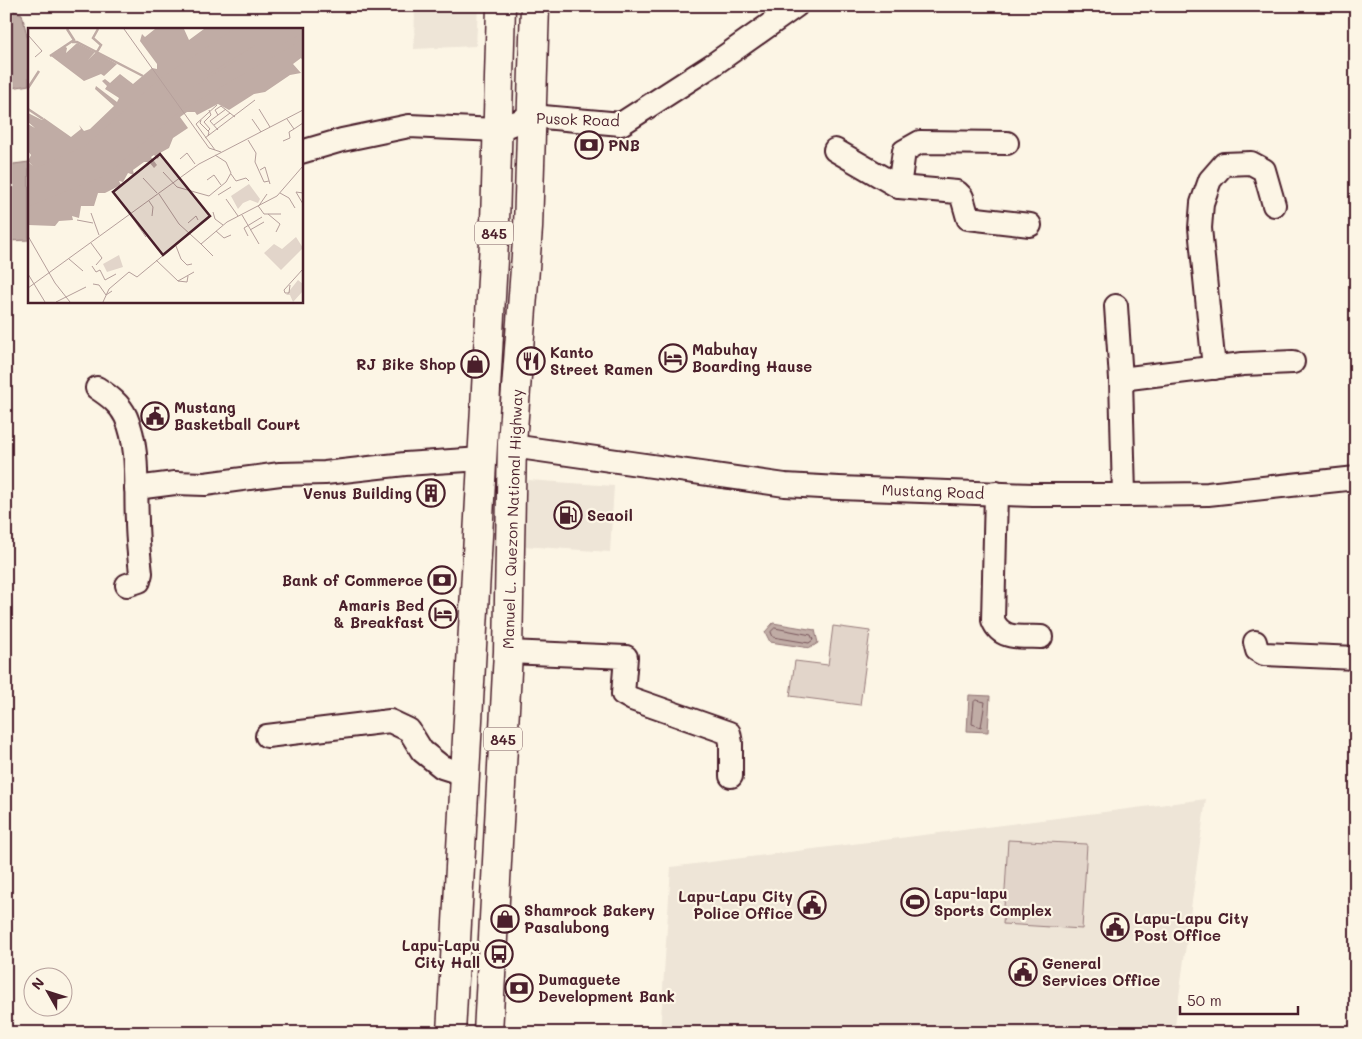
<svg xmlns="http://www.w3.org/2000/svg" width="1362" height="1039" viewBox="0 0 1362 1039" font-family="Mali,sans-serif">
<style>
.built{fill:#eee5d7}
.green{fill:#e2d5ca;stroke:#967a7a}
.water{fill:#c0aca5;stroke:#917474}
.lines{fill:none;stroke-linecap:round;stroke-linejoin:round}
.shore{stroke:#79575c;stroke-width:1}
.minor-casing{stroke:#4a1f2b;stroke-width:26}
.major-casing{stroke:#4a1f2b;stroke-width:31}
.minor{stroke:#fcf5e5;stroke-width:22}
.major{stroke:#fcf5e5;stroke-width:28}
.labels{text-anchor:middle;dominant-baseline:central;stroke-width:4.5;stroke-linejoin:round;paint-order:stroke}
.shield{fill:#fcf5e5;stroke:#7f5f63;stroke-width:1}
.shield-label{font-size:14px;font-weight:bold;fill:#4a1f2b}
.street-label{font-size:15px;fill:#4a1f2b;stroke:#fcf5e5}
.poi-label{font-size:15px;font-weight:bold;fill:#4a1f2b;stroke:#fcf5e5;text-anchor:start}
.inset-river{fill:none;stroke:#c0aca5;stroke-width:2.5}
.inset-road{fill:none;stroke:#b59f9b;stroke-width:1}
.view{fill:#4a1f2b;fill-opacity:0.15;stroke:#4a1f2b;stroke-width:2.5}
.inset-edge{fill:none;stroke:#4a1f2b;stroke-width:2.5}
</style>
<rect width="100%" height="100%" fill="#fcf5e5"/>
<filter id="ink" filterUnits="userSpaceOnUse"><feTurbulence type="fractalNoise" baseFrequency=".02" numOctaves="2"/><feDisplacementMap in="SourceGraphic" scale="10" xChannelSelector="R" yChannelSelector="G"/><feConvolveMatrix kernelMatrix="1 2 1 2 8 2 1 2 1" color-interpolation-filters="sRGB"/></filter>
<g filter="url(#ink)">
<g class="built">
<path d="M 415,6 L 478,6 L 476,46 L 414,49 Z"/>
<path d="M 528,480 L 614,486 L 610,552 L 523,546 Z"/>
<path d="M 1206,799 L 1174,1033 L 660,1033 L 671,867 Z"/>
</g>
<g class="green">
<path d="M 833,626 L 870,631 L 860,705 L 790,696 L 795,661 L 828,665 Z"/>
<path d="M 1008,840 L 1087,844 L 1082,929 L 1003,924 Z"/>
</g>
<g class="water">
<path d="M 6,8 L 22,14 L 29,44 L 29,85 L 6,89 Z"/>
<path d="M 29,162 L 29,240 L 8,241 L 6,165 Z"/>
<path d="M 773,623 L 815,630 L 818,643 L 810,648 L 770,642 L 765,632 Z"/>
<path d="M 969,695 L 990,696 L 988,732 L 967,731 Z"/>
</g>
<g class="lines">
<g class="shore">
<path d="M 775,628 L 811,635 L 813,640 L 809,643 L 773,637 L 771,632 Z"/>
<path d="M 976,700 L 985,702 L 981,727 L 972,724 L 974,702 Z"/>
</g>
<g class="minor-casing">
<g id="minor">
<path d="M 835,150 L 899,187 L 957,192 L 962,197 L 968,218 L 1030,225"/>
<path d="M 301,152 L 342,140 L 409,126 L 497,130 L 532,116 L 621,124 L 714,64 L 796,6"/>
<path d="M 899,187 L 904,151 L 920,142 L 1007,143"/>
<path d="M 1116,306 L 1121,379 L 1124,495"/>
<path d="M 1214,368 L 1200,228 L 1202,203 L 1210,180 L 1224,164 L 1251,163 L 1264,170 L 1274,205"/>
<path d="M 1121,379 L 1243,364 L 1293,362"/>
<path d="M 97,388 C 109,396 120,404 126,417 C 140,449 135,487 137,520 C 137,538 139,555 141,573 L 139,581 L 127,585"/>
<path d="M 512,446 L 785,485 L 839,488 L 1033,495 L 1124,495 L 1208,494 L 1356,478"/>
<path d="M 136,488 L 175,483 L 205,484 L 280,474 L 325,473 L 405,464 L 482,459"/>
<path d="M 996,493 L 993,620 C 1001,641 1022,636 1041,637"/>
<path d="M 1255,642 L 1257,650 L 1264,654 L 1356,658"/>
<path d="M 508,652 L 626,657 L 623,694 L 632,699 L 729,733 L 731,743 L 731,776"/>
<path d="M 267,736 L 390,721 L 409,730 L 422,751 L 442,767 L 464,774"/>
</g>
</g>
<g class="major-casing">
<g id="major">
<path d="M 451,1033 L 495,223 L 501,6"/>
<path d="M 488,1033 L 508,652 L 512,443 L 528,228 L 535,6"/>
</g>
</g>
<use href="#minor" class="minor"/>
<use href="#major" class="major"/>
</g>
</g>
<defs>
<g id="bank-ring" transform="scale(1.4375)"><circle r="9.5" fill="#fcf5e5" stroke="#4a1f2b" stroke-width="1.5"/><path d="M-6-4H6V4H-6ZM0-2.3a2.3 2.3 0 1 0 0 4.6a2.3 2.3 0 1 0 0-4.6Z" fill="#4a1f2b"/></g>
<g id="hotel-ring" transform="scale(1.4375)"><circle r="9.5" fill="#fcf5e5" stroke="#4a1f2b" stroke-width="1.5"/><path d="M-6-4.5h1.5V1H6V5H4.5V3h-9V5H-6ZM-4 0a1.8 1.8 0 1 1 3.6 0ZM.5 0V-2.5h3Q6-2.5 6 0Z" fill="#4a1f2b"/></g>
<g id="restaurant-ring" transform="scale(1.4375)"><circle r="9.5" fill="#fcf5e5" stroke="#4a1f2b" stroke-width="1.5"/><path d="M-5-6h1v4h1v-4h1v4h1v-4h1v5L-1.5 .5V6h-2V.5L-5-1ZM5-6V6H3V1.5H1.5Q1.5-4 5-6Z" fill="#4a1f2b"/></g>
<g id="shop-ring" transform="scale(1.4375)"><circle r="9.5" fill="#fcf5e5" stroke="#4a1f2b" stroke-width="1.5"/><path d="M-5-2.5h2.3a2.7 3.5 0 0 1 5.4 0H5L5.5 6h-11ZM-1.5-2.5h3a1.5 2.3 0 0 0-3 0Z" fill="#4a1f2b"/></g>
<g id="civic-ring" transform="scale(1.4375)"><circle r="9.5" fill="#fcf5e5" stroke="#4a1f2b" stroke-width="1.5"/><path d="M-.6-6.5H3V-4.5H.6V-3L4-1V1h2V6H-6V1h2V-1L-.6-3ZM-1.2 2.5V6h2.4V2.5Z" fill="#4a1f2b"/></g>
<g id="building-ring" transform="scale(1.4375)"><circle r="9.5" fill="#fcf5e5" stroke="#4a1f2b" stroke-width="1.5"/><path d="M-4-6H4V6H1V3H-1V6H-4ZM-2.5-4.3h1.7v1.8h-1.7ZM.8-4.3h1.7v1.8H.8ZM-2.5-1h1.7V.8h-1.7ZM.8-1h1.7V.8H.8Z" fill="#4a1f2b"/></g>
<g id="fuel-ring" transform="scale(1.4375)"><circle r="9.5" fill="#fcf5e5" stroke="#4a1f2b" stroke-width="1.5"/><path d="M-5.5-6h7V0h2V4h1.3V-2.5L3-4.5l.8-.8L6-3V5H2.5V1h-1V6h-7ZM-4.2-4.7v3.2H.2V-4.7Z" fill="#4a1f2b"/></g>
<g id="stadium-ring" transform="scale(1.4375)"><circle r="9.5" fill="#fcf5e5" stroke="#4a1f2b" stroke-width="1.5"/><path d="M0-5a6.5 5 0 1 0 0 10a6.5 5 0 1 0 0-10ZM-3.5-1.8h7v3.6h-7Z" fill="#4a1f2b"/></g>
<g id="bus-ring" transform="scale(1.4375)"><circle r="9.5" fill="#fcf5e5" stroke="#4a1f2b" stroke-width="1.5"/><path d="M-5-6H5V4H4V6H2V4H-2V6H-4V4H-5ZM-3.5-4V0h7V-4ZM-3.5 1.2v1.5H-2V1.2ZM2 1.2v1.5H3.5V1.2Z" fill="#4a1f2b"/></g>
</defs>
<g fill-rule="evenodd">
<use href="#bank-ring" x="589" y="145"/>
<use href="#hotel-ring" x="673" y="358"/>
<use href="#restaurant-ring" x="531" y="361"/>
<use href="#shop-ring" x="475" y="364"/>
<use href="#civic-ring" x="155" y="416"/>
<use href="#building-ring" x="431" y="493"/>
<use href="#fuel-ring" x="568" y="515"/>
<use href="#bank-ring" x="442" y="580"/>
<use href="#hotel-ring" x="443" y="614"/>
<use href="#stadium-ring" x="915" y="902"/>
<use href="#civic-ring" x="812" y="905"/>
<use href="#shop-ring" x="505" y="919"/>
<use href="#civic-ring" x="1115" y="927"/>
<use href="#bus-ring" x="499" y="954"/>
<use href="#civic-ring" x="1023" y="972"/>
<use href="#bank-ring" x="519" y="988"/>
</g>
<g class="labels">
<g class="shield">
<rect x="475" y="221.5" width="38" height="23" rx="4"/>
<rect x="484" y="727.5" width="38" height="23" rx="4"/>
</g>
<g class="shield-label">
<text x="494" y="233">845</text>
<text x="503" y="739">845</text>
</g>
<g class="street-label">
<text transform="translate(578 119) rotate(2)">Pusok Road</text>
<text transform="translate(933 491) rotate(2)">Mustang Road</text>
<text transform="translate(512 519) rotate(-88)">Manuel L. Quezon National Highway</text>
</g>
<g class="poi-label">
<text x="608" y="145">PNB</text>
<text x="692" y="349">Mabuhay<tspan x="692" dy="17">Boarding Hause</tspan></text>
<text x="550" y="352">Kanto<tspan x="550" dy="17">Street Ramen</tspan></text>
<text x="456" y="364" text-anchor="end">RJ Bike Shop</text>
<text x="174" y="407">Mustang<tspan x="174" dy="17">Basketball Court</tspan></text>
<text x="412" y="493" text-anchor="end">Venus Building</text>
<text x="587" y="515">Seaoil</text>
<text x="423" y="580" text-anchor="end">Bank of Commerce</text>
<text x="424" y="605" text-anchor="end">Amaris Bed<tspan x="424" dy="17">&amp; Breakfast</tspan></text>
<text x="934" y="893">Lapu-lapu<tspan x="934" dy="17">Sports Complex</tspan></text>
<text x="793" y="896" text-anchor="end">Lapu-Lapu City<tspan x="793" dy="17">Police Office</tspan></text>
<text x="524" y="910">Shamrock Bakery<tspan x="524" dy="17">Pasalubong</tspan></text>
<text x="1134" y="918">Lapu-Lapu City<tspan x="1134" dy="17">Post Office</tspan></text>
<text x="480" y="945" text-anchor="end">Lapu-Lapu<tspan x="480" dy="17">City Hall</tspan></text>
<text x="1042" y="963">General<tspan x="1042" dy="17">Services Office</tspan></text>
<text x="538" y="979">Dumaguete<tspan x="538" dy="17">Development Bank</tspan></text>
</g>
</g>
<g transform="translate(28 28)">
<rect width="275" height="275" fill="#fcf5e5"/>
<path d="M 221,156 L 232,171 L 230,175 L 222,172 L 215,175 L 210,181 L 203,168 ZM 268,209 L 275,220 L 253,242 L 236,225 L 246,216 L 254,221 ZM 91,227 L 95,239 L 79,244 L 75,236 ZM 270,252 L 275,256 L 275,263 L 265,274 L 262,267 L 258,267 Z" fill="#e2d5ca"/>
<path d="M 127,1 L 156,1 L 161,12 L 176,1 L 275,1 L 275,33 L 273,30 L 265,36 L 273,45 L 262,47 L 237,64 L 226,66 L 201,82 L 190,76 L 169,87 L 167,84 L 159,84 L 152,89 L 160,100 L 145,110 L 141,120 L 132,125 L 130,131 L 126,127 L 123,129 L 129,137 L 126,140 L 121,134 L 116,134 L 105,142 L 106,147 L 100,145 L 95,154 L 91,153 L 93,157 L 77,165 L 70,165 L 66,178 L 53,178 L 51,190 L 44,188 L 45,192 L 31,193 L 27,198 L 0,197 L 0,134 L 5,138 L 0,133 L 3,127 L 0,123 L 0,96 L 7,100 L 0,94 L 0,85 L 14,92 L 16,90 L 43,109 L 53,101 L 51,97 L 56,103 L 62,101 L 86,78 L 67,61 L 68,58 L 89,74 L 91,70 L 77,61 L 79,58 L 74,53 L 77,51 L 82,55 L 92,46 L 105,56 L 124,40 L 129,41 L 129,36 L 112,13 L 114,6 L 117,9 ZM 49,15 L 67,24 L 60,32 L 68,24 L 89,36 L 76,48 L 73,46 L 56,53 L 23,28 L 36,18 L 39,20 L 38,25 Z" fill="#c0aca5"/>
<path class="inset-river" d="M 44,14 L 49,14 L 115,48M 227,18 L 254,1M 69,24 L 73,17 L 65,10 L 70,1M 22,28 L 46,12 L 39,1M 134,51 L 208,1M 134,53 L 211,1M 136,53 L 214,1M 137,55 L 217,1M 138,56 L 221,1M 139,57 L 224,1M 140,58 L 227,1M 141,59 L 230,1M 0,60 L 11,43M 142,60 L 234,1M 142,62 L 237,1M 148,63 L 244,1M 142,64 L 240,1M 144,66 L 247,1M 145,67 L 250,1M 147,68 L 257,1M 147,69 L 165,58M 148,71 L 261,1M 148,72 L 264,1M 150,73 L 268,1M 151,74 L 272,1M 151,76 L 275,1M 153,76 L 275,3M 153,78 L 275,6M 155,79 L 275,8M 155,80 L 275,10M 0,81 L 15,91M 52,144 L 70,136 L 144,71M 0,145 L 58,119 L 131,53M 0,146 L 59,120 L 131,55M 0,148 L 60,121 L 133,56M 0,149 L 61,122 L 134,57M 0,150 L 62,123 L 135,58M 0,152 L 62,124 L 136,59M 0,153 L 63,126 L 136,60M 0,154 L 64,127 L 138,61M 0,156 L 65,128 L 139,62M 0,157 L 66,129 L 139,64M 0,158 L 66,130 L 139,66M 0,160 L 67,131 L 140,67M 0,161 L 68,132 L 141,68M 0,162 L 69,134 L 142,69M 0,164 L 70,135 L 144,70M 0,165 L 71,137 L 145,73M 0,168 L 72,138 L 145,75M 0,169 L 73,139 L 147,75M 0,170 L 74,141 L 147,76M 0,172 L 75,142 L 148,78M 0,173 L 75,143 L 150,78M 0,174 L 76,144 L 150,80M 0,176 L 77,145 L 152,81M 0,177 L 78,146 L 151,82"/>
<path class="inset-road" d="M 96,1 L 181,120 L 193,124M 0,7 L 14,23 L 7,29M 231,81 L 242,99M 190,87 L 187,82 L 193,78 L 207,89M 224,91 L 233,104M 259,91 L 266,101 L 275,95M 173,92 L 172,95 L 181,104 L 180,108M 186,97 L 202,85M 190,102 L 182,93 L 198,81M 180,103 L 182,101 L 176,94 L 183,87 L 181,82M 177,110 L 227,72M 220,112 L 228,125 L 227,134 L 236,154 L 241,153M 255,113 L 262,110 L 261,104 L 266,101M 187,122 L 168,96 L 189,77M 152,131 L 159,125 L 167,136M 232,142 L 237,139 L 242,156M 135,144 L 149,159 L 181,168 L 198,154 L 203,145 L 198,134 L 187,127M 203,146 L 208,153 L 218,150 L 221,153M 115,150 L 129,165M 179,152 L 186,147 L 193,157M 252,165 L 261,170 L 267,180M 275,165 L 268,164 L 275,176M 131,166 L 151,196 L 173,216 L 199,194 L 249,168 L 275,138M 190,167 L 203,159M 198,171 L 210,188M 121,173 L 125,179 L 124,188M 230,179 L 239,166M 231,179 L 236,186 L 253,186M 185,184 L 187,191 L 195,197M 63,185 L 71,207M 101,185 L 118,209M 240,186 L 252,196 L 248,204M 214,187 L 231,216M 49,192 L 65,195M 160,195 L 168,188 L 170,192M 222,202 L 236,194M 188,203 L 196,210 L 203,207M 0,208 L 27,255 L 42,274M 220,208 L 216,200 L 234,189M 63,215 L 74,230 L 68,237M 173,216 L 185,228M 148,218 L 153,231 L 159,237 L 164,236M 41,231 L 55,243M 128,232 L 150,253 L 166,244M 64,238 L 68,244 L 72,242 L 77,252 L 88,246M 0,246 L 17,274M 150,253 L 159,254 L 160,248M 65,256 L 71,257 L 78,267 L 84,263M 262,257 L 261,265 L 257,265 L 256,262 L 275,241M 0,260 L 171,136 L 275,82M 28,274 L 58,259M 75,274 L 81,261 L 101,244 L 109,249 L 161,206"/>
<path class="view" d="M 132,126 L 182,188 L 135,227 L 85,164 Z"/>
<rect width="275" height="275" class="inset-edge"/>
</g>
<rect width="1362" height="1039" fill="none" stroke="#fcf5e5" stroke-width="25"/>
<rect x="12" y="12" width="1337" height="1014" fill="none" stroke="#4a1f2b" stroke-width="2" filter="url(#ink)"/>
<g transform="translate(48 992) rotate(309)"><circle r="24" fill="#fcf5e5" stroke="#b59f9b"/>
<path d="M0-4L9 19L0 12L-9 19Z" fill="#4a1f2b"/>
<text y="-8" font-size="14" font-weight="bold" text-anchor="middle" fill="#4a1f2b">N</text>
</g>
<path d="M1180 1006v8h118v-8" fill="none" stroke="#4a1f2b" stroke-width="2.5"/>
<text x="1187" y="1006" font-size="15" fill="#4a1f2b" stroke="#fcf5e5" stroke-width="4" paint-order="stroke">50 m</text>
</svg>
